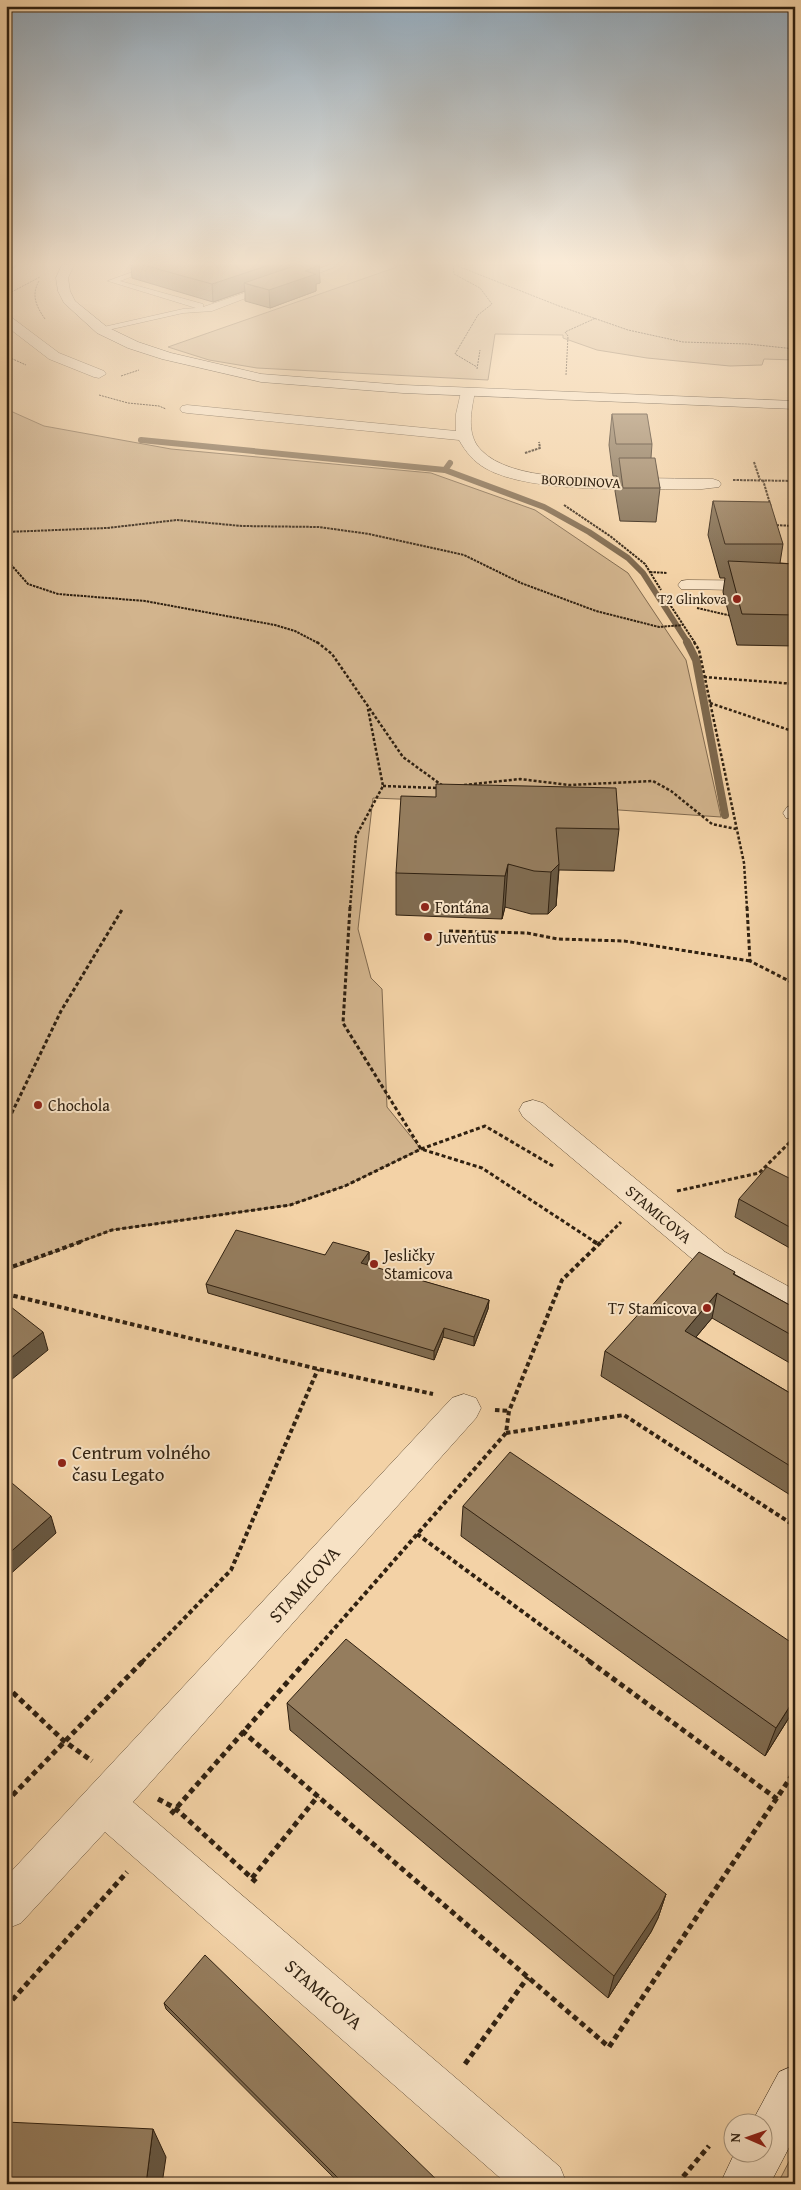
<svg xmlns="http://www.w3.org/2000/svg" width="801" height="2190" viewBox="0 0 801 2190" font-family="'Gentium Book Plus',serif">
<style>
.green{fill:#d2b48d;stroke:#816a4f}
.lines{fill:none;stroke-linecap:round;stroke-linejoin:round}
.stream-far1{stroke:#7d674c;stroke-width:6}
.stream{stroke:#7d674c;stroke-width:8}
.lane-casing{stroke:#614d36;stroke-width:1}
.street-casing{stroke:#614d36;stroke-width:1}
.secondary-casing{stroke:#302111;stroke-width:1}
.path-far5{stroke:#302111;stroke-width:1;stroke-dasharray:2 1;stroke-linecap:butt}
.path-far4{stroke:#302111;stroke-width:2;stroke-dasharray:2.5 1;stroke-linecap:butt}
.path-far3{stroke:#302111;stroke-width:2.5;stroke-dasharray:3 2;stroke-linecap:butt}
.path-far2{stroke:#302111;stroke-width:3;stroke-dasharray:4 2.5;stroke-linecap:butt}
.path-far1{stroke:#302111;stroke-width:4;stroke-dasharray:4.5 3;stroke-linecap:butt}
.path{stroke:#302111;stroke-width:5;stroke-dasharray:5.5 4;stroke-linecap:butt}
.lane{fill:#f7e2c5;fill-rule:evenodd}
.street{fill:#f7e2c5;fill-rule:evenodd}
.secondary{fill:#f7e2c5;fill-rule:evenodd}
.wall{fill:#806c51;stroke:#302111}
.shaded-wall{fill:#685842;stroke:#302111}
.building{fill:#957d5e;stroke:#302111}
.poi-dot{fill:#8f2418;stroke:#f7e2c5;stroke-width:2}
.labels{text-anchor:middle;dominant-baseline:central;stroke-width:4;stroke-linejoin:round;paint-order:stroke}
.far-street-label{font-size:14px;fill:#302111;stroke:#f7e2c5}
.far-poi-label{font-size:14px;fill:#302111;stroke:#f7e2c5;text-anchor:end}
.poi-label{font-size:16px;fill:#302111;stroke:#f7e2c5;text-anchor:start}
.street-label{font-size:16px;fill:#302111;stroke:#f7e2c5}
.near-poi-label{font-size:19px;fill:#302111;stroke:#f7e2c5;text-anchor:start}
.near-street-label{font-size:19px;fill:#302111;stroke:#f7e2c5}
</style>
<rect width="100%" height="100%" fill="#f3d2a6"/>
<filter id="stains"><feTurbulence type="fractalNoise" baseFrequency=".004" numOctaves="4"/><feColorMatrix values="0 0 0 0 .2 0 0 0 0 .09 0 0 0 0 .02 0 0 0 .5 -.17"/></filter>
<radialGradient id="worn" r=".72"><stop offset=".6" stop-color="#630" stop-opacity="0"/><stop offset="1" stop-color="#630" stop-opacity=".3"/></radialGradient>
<g class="green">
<path d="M 394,265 L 795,265 L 795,360 L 764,359 L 762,365 L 730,366 L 647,358 L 597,350 L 563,338 L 563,335 L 495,334 L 488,380 L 257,368 L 209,360 L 168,347 L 397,267 Z"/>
<path d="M 6,409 L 44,426 L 171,449 L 431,473 L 535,510 L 628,573 L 686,660 L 721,817 L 546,805 L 373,798 L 358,929 L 371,978 L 382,989 L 387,1107 L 421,1149 L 345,1186 L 290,1205 L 112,1230 L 6,1271 Z"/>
<path d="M 795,2150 L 795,2184 L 782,2184 L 779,2181 Z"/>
</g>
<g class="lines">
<g class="stream-far1">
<path d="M 141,440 L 445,470"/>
<path d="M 450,463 L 445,470 L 544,507 L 589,532 L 628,558 L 643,573 L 688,643"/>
</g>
<path class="stream" d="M 687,642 L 696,660 L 725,815"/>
<g class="lane-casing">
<g id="lane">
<path d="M 152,265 L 163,265 L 120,281 L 203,304 L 203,307 L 265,286 L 272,288 L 212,311 L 183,313 L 99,332 L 99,328 L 183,309 L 196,308 L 108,281 Z"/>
<path d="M 329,265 L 340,265 L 301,280 L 294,278 Z"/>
</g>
</g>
<g class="street-casing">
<g id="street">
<path d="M 6,316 L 11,317 L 59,353 L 104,371 L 106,374 L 99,378 L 94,377 L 49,359 L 6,326 Z"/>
<path d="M 468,388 L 473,389 L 475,392 C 471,411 466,435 481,450 C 511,482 595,478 636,478 C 662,478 687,479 713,479 L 719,481 L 721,484 L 719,487 L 702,489 C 647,488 531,495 485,468 C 473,461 466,452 459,440 L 187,413 L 182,412 L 180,409 L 182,406 L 187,405 L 456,431 L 456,414 L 461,392 L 463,389 Z"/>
<path d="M 687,580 L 795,581 L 795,591 L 681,589 L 678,585 L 681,581 Z"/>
<path d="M 795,805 L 795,819 L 786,818 L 783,813 L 787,807 Z"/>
<path d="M 533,1100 L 543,1103 L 725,1252 L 795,1290 L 795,1317 L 784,1314 L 703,1268 L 523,1117 L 519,1110 L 523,1103 Z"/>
<path d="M 464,1394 L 476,1398 L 481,1408 L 476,1418 L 133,1802 L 560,2167 L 567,2184 L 507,2184 L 105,1832 L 21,1923 L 6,1929 L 6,1877 L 452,1398 Z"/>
</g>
</g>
<g class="secondary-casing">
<g id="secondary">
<path d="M 62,265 L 74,265 L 68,278 L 70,291 L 75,301 L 107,327 L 138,342 L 171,353 L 261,374 L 403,385 L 795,401 L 795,409 L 403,393 L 261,382 L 162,359 L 128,348 L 97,333 L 64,303 L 58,291 L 56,278 Z"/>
<path d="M 795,2065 L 795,2136 L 770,2184 L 720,2184 L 735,2152 L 764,2152 L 764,2122 L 752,2122 L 779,2072 Z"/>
</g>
</g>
<g class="path-far5">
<path d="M 453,265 L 454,274 L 480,288 L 492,304 L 478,315 L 455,354 L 477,367"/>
<path d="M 455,265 L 559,306 L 628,330 L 683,342 L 748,344 L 795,349"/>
<path d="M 39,281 C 31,295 36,306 45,319"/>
<path d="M 6,295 L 40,277"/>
<path d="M 6,356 L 26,365"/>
<path d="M 477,369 L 480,350"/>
<path d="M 566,375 L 568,336 L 565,332 L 596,318"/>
<path d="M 121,376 L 139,370"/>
<path d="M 99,395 L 128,403 L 159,406 L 166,409"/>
</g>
<g class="path-far4">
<path d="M 525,453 L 540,448 L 539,442"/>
<path d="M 754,462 L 760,480"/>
<path d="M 733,480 L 795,481"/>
<path d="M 763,480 L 771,507"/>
<path d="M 564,505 L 610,536 L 645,564 L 661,590"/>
<path d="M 773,525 L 795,526"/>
<path d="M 6,532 L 107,528 L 177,520 L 242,526 L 319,527 L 369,534 L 464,555 L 521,583 L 596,611 L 659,627 L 683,625"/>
<path d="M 6,559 L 28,584 L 58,594 L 145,601 L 275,625 L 295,631 L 318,643"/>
<path d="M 650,572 L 667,573"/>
<path d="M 667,600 L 695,643"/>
<path d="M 697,608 L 732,616"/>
</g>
<g class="path-far3">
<path d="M 317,642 L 332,654 L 403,757 L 443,786"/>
<path d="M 694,642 L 699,650 L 744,863 L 747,908"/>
<path d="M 704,677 L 795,684"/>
<path d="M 710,703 L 795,732"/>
<path d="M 464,785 L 520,779 L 569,785 L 653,781 L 671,791 L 712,824 L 736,829"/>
<path d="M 383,786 L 438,788"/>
<path d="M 350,908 L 356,836 L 383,786 L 368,709"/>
</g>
<g class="path-far2">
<path d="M 350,907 L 343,1023 L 421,1149 L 482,1168 L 595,1242"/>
<path d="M 747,907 L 750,961 L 795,984"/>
<path d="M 449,931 L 527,933 L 558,939 L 624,941 L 750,961"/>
<path d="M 6,1125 L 61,1011 L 123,908"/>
<path d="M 677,1191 L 759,1173 L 795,1137"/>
<path d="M 79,1242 L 112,1230 L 290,1205 L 345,1186 L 421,1149 L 485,1126 L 553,1166"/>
<path d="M 601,1242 L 621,1222"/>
</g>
<g class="path-far1">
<path d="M 593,1241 L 598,1244"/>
<path d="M 6,1269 L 83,1241"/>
<path d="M 6,1294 L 318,1369 L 433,1394"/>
<path d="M 495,1410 L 509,1411"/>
<path d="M 506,1433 L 624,1415 L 795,1526"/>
<path d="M 417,1534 L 591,1662"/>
<path d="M 142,1662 L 231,1570 L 318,1369"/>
<path d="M 305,1662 L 506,1433 L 509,1411 L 562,1280 L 602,1241"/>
</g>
<g class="path">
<path d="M 589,1661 L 777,1799"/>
<path d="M 6,1686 L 64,1741 L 92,1761"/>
<path d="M 242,1731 L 609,2047 L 795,1771"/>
<path d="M 158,1799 L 175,1808 L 256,1882"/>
<path d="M 6,1802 L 143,1661"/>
<path d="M 171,1814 L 306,1661"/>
<path d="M 252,1878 L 318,1796"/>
<path d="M 6,2007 L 127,1872"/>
<path d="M 465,2064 L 528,1977"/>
<path d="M 581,2180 L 589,2184"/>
<path d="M 677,2184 L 709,2146"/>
</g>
<use href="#lane" class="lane"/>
<use href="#street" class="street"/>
<use href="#secondary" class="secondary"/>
</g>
<g class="wall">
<path d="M 131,265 L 320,265 L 319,265 L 320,283 L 316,284 L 316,291 L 270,308 L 245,301 L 245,291 L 213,302 L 132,278 Z"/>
<path d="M 612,414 L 652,444 L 651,458 L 660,488 L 656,522 L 620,521 L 615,491 L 617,476 L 613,476 L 609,445 Z"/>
<path d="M 713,501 L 783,544 L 780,563 L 795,564 L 795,646 L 737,645 L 723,592 L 725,578 L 720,578 L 708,535 Z"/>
<path d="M 436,797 L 619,829 L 614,871 L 559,870 L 556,906 L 548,914 L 531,914 L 505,907 L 502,919 L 396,915 L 396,873 Z"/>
<path d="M 795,1181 L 795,1251 L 735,1217 L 739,1199 Z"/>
<path d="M 369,1252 L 369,1261 L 366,1265 L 489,1300 L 488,1309 L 474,1346 L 443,1337 L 434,1360 L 208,1293 L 206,1284 L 325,1255 Z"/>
<path d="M 735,1272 L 734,1274 L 795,1308 L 795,1366 L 712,1318 L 696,1337 L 795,1396 L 795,1498 L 601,1376 L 605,1351 L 649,1309 Z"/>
<path d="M 463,1506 L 795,1708 L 765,1756 L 461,1536 Z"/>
<path d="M 287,1703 L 666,1894 L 658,1918 L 651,1932 L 608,1998 L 290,1730 Z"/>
<path d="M 164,2003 L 441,2184 L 340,2184 L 166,2009 Z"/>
</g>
<g class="shaded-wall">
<path d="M 6,265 L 17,265 L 6,275 Z"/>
<path d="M 269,265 L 320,265 L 257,287 L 244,283 L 245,291 L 213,302 L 212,284 Z"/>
<path d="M 319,265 L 320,283 L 316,284 L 316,291 L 270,308 L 269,290 L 305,271 Z"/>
<path d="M 508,864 L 505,907 L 502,919 L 505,876 Z"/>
<path d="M 559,864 L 556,906 L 548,914 L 551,872 Z"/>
<path d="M 369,1252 L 369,1261 L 361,1272 L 361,1263 Z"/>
<path d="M 717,1293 L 712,1318 L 680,1356 L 685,1331 Z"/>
<path d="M 489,1300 L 488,1309 L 474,1346 L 474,1337 Z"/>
<path d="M 444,1328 L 443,1337 L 434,1360 L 434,1351 Z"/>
<path d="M 43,1332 L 48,1350 L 6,1384 L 6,1362 Z"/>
<path d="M 51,1516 L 56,1533 L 6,1578 L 6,1556 Z"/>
<path d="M 795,1698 L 795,1708 L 765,1756 L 776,1728 Z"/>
<path d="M 666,1894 L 658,1918 L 651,1932 L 608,1998 L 614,1976 Z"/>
<path d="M 153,2129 L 166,2157 L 162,2184 L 146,2184 Z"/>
</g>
<g class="building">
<path d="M 143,265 L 269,265 L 212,284 Z"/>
<path d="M 297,265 L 319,265 L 305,271 L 316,274 L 269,290 L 244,283 Z"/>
<path d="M 612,414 L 647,414 L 652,444 L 616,444 Z"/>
<path d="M 619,458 L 655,458 L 660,488 L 623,488 Z"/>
<path d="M 713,501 L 770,502 L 783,544 L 725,544 Z"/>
<path d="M 728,561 L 795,564 L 795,615 L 742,614 Z"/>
<path d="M 436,784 L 616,788 L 619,829 L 556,828 L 559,864 L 551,872 L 534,871 L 508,864 L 505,876 L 396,873 L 401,796 L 436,797 Z"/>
<path d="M 767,1167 L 795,1181 L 795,1230 L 739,1199 Z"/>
<path d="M 236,1230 L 325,1255 L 333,1242 L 369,1252 L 361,1263 L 489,1300 L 474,1337 L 444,1328 L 434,1351 L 206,1284 Z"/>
<path d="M 699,1252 L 735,1272 L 733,1274 L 795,1308 L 795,1337 L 717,1293 L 685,1331 L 795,1396 L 795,1469 L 605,1351 L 645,1307 L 649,1309 Z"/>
<path d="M 6,1303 L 43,1332 L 6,1362 Z"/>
<path d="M 510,1452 L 795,1645 L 795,1698 L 776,1728 L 463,1506 Z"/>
<path d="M 6,1478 L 51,1516 L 6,1556 Z"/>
<path d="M 346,1639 L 666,1894 L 659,1909 L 614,1976 L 287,1703 Z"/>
<path d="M 205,1955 L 441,2184 L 344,2184 L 164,2003 Z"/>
<path d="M 6,2122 L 153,2129 L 146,2184 L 6,2184 Z"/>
</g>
<linearGradient id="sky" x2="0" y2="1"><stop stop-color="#92a8b9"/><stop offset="0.46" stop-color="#faebd7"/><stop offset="1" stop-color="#faebd7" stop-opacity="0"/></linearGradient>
<rect width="801" height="572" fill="url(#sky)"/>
<g class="poi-dot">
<circle cx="737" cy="599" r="5"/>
<circle cx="425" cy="907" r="5"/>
<circle cx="428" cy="937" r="5"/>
<circle cx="38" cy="1105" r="5"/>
<circle cx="374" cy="1264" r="5"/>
<circle cx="707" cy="1308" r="5"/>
<circle cx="62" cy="1463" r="5"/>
</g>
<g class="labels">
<g class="far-street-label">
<text transform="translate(581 481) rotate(3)">BORODINOVA</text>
</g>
<g class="far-poi-label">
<text x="727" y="599">T2 Glinkova</text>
</g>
<g class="poi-label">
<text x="435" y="907">Fontána</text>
<text x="438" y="937">Juventus</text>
<text x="48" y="1105">Chochola</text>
<text x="384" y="1255">Jesličky<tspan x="384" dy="18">Stamicova</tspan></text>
<text x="697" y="1308" text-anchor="end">T7 Stamicova</text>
</g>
<g class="street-label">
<text transform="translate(659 1214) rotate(40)">STAMICOVA</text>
</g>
<g class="near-poi-label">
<text x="72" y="1452">Centrum volného<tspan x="72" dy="22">času Legato</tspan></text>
</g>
<g class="near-street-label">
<text transform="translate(304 1584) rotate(-48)">STAMICOVA</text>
<text transform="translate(324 1994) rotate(41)">STAMICOVA</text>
</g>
</g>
<rect width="801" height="2190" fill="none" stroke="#f3d2a6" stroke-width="25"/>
<rect x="8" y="8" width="786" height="2175" fill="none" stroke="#302111" stroke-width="2.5"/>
<rect x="12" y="12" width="776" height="2165" fill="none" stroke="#302111"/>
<g transform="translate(748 2138) rotate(272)"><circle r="24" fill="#f7e2c5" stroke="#a7957d"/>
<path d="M0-4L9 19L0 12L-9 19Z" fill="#8f2418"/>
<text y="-8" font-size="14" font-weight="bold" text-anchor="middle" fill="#302111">N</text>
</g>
<rect width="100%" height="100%" filter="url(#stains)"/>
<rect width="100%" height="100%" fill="url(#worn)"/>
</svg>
